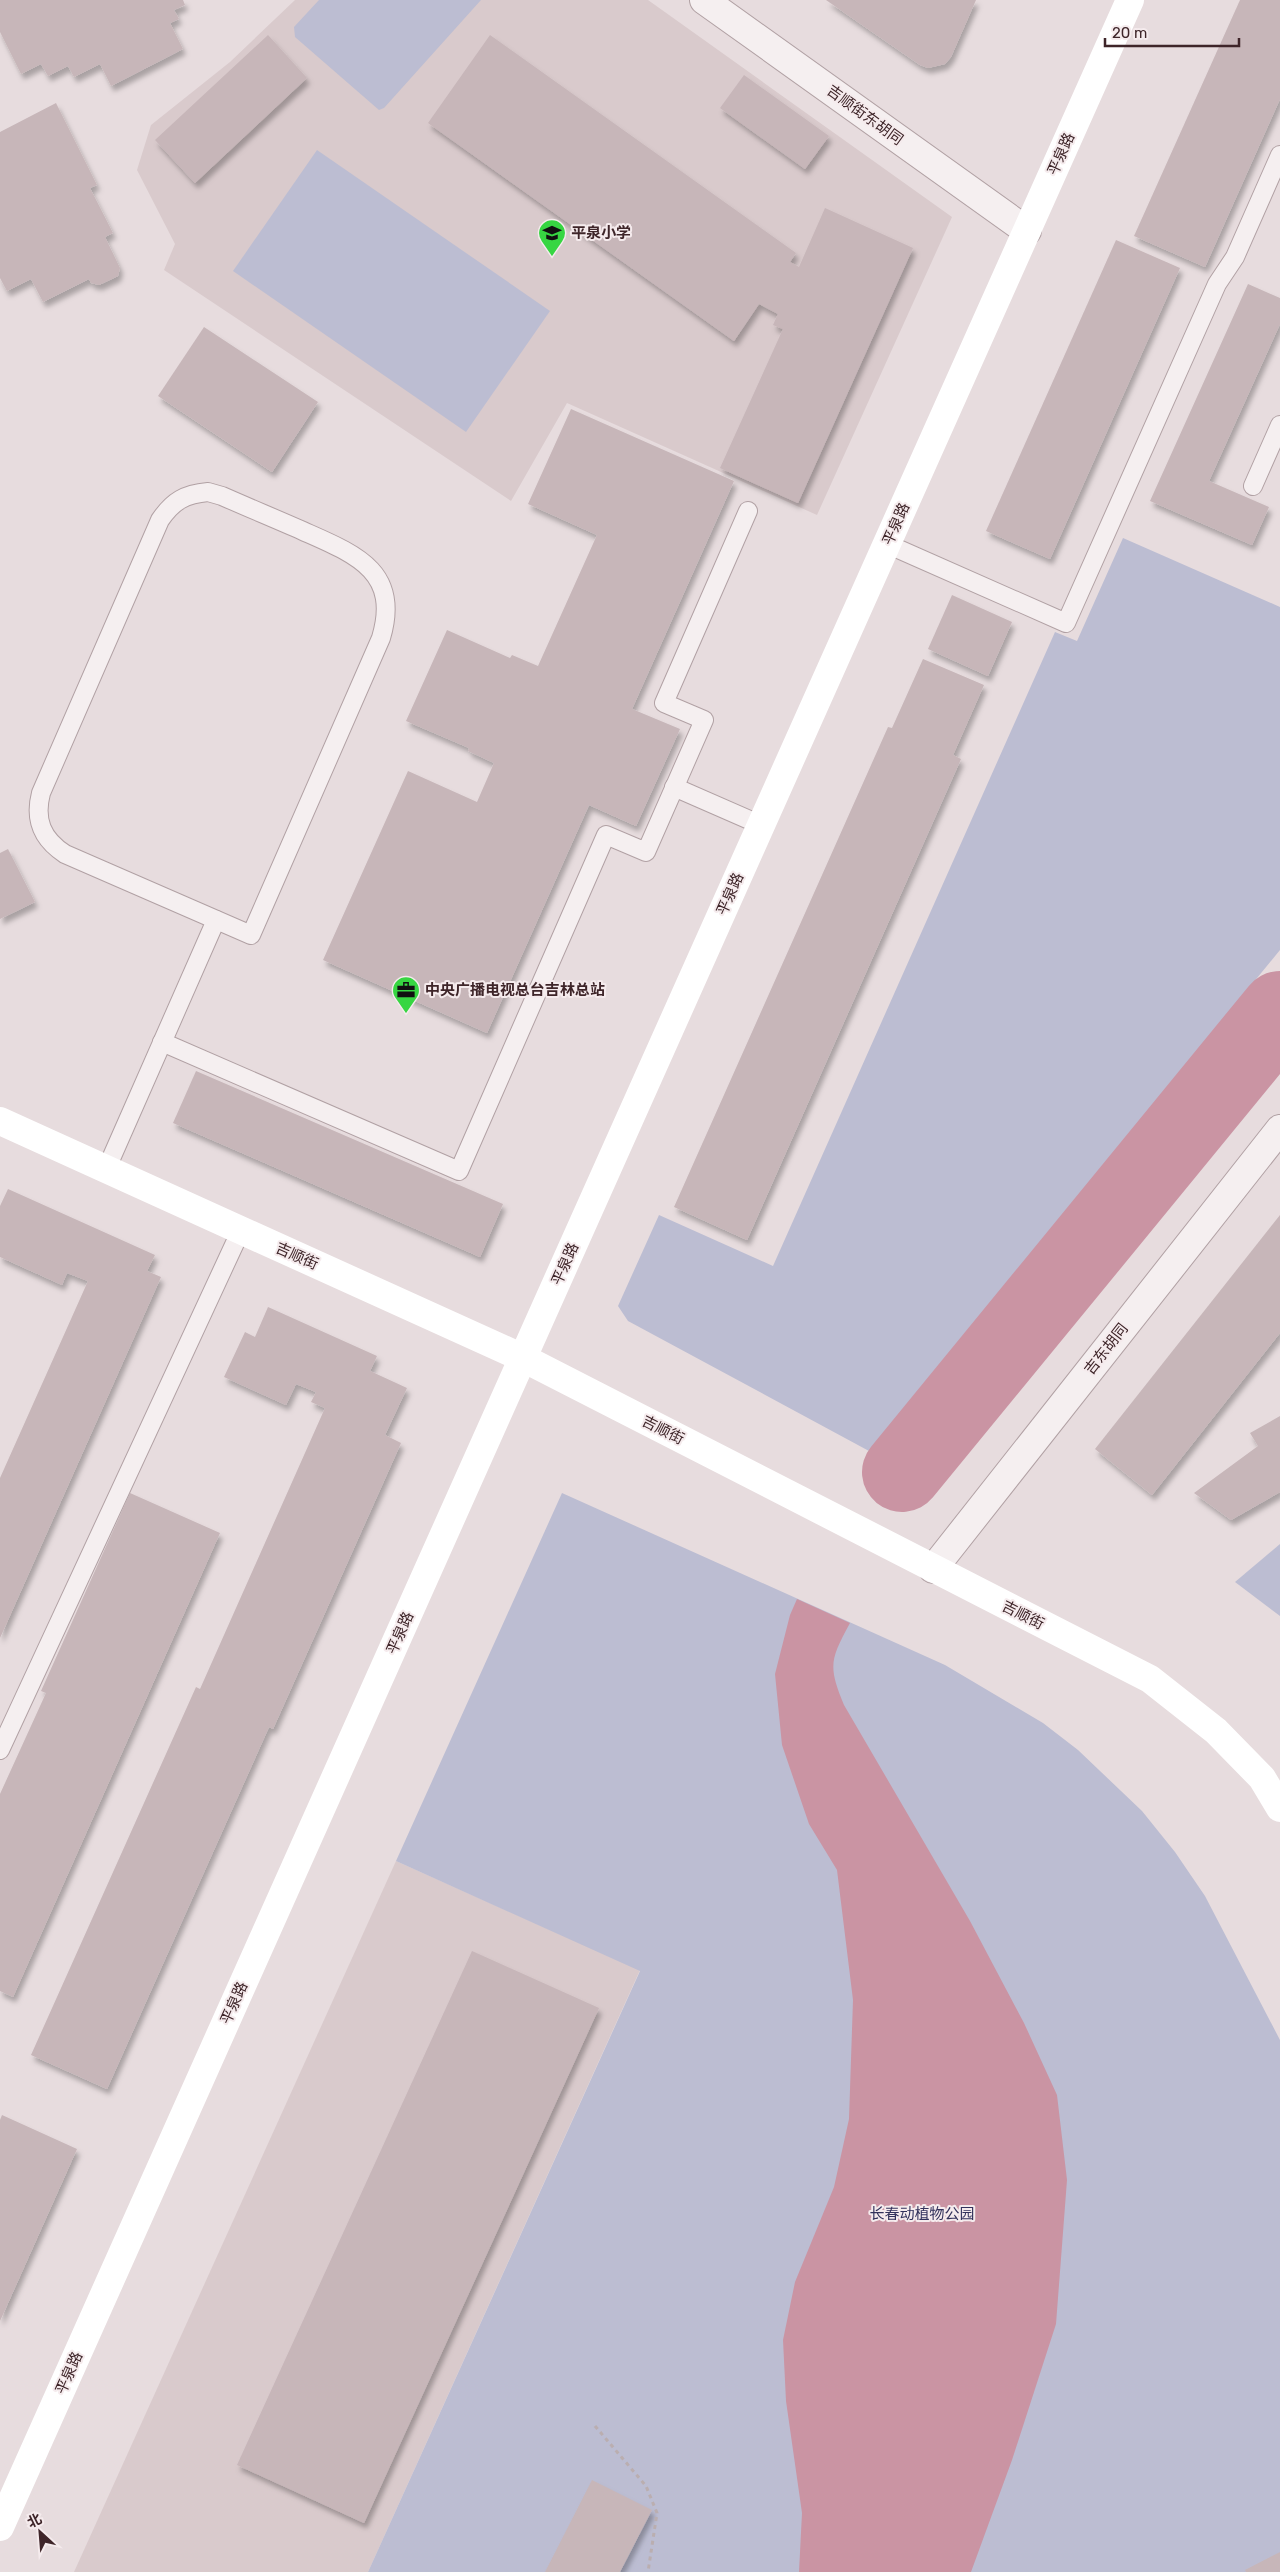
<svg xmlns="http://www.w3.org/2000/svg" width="1280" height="2572" viewBox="0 0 1280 2572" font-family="Rubik,'Noto Sans SC',sans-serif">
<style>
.built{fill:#d9cacc}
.green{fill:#bcbdd2}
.water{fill:#ca94a3}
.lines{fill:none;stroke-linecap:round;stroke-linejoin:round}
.river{stroke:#ca94a3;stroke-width:80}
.building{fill:#c7b6b9;filter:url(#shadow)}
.lane-casing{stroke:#b1a1a4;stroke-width:20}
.street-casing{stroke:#b1a1a4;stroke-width:30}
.path{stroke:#baaeb0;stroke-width:3;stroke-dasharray:4 4;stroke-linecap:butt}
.lane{stroke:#f5eff0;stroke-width:18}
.street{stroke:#f5eff0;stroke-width:28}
.secondary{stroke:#fff;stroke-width:28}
.labels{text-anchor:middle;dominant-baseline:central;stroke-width:4;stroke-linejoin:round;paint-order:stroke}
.street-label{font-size:15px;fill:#3e2529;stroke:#f5ebed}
.poi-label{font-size:15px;font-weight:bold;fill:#3e2529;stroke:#f5ebed;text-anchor:start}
.park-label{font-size:15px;fill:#32315b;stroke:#f5ebed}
</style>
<defs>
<filter id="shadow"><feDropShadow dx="3" dy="5.5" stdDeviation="2.5" flood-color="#0004"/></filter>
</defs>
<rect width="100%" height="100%" fill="#e7dcde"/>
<g class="built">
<path d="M 295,0 L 648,0 L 952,217 L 817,515 L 567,403 L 511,501 L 164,270 L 175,244 L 137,170 L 151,125 L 230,62 Z"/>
<path d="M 396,1861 L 640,1970 L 368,2572 L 74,2572 Z"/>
</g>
<g class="green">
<path d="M 319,0 L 481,0 L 384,108 L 379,110 L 295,37 L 294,27 Z"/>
<path d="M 317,150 L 550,311 L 466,432 L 233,271 Z"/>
<path d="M 1123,538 L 1280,607 L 1280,950 L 869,1451 L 628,1321 L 618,1306 L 659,1215 L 773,1266 L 1055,632 L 1077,641 Z"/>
<path d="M 562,1493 L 945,1665 L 1043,1723 L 1078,1750 L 1142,1811 L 1175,1852 L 1205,1896 L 1280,2040 L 1280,2572 L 368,2572 L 640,1971 L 396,1861 Z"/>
<path d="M 1280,1544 L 1280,1616 L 1235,1582 Z"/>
</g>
<path class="water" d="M 797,1599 L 850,1623 C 830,1660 828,1666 844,1705 L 970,1921 L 1024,2023 L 1057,2095 L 1067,2180 L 1056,2324 L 1012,2460 L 971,2572 L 799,2572 L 802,2513 L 786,2401 L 783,2340 L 795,2282 L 834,2187 L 849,2119 L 853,2000 L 837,1870 L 809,1824 L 782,1745 L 775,1674 L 790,1615 Z"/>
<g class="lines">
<path class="river" d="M 902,1472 L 1280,1011"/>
</g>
<g class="building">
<path d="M 0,0 L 183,0 L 185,5 L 174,10 L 179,19 L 170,23 L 183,49 L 111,86 L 100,64 L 74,77 L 68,66 L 48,76 L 41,64 L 21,74 L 0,32 Z"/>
<path d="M 826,0 L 976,0 L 951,57 L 945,64 L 928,68 L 920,65 Z"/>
<path d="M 1240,0 L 1280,0 L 1280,99 L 1205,267 L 1134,236 Z"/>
<path d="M 268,35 L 307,78 L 195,183 L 155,140 Z"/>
<path d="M 490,35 L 796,253 L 790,262 L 799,267 L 825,208 L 913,248 L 798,503 L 720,468 L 783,329 L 773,325 L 778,314 L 759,304 L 734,341 L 428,123 Z"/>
<path d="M 744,75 L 829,136 L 805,169 L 720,108 Z"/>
<path d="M 56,103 L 97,185 L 90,188 L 113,233 L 105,237 L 120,268 L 118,276 L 99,285 L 91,283 L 89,279 L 43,302 L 31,279 L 7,291 L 0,278 L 0,132 Z"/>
<path d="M 1116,240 L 1180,268 L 1050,559 L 986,531 Z"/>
<path d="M 1248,284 L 1280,298 L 1280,324 L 1209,481 L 1269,507 L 1252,545 L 1150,501 Z"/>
<path d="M 204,327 L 318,402 L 272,472 L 158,396 Z"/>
<path d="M 571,409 L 734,481 L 632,709 L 680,729 L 636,826 L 589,805 L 487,1033 L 323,960 L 408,771 L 477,802 L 494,763 L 468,751 L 469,748 L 406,721 L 447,630 L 510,658 L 512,655 L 538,666 L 597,535 L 528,504 Z"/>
<path d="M 952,595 L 1012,622 L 988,676 L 928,649 Z"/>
<path d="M 923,659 L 984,685 L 953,755 L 961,759 L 747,1240 L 674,1207 L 888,727 L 892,728 Z"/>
<path d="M 8,849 L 35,902 L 0,919 L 0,853 Z"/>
<path d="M 196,1071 L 503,1204 L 480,1257 L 173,1123 Z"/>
<path d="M 8,1189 L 155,1255 L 147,1271 L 161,1277 L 0,1638 L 0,1478 L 88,1281 L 67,1273 L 62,1285 L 0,1257 L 0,1206 Z"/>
<path d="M 1280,1215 L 1280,1333 L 1152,1495 L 1095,1449 Z"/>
<path d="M 268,1307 L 377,1356 L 370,1371 L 407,1388 L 385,1435 L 401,1443 L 273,1729 L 269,1727 L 107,2089 L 31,2055 L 196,1687 L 200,1689 L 325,1408 L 311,1402 L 316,1392 L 296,1384 L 286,1405 L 224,1377 L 245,1332 L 255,1337 Z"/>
<path d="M 1280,1416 L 1280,1492 L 1231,1520 L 1194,1493 L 1258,1446 L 1250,1433 Z"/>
<path d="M 130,1493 L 220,1533 L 13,1997 L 0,1991 L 0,1794 L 46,1693 L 41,1691 Z"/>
<path d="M 472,1951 L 599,2008 L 364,2523 L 237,2465 Z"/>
<path d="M 2,2115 L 77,2149 L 0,2321 L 0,2120 Z"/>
<path d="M 592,2480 L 652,2510 L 620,2572 L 545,2572 Z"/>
<path d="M 1280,2552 L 1280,2572 L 1246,2572 L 1245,2570 Z"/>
</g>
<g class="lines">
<g class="lane-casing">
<g id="lane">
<path d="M 1253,486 L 1280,425"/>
<path d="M 208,492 L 222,496 C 249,508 276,519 303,531 C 355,554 401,571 381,638 L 251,935 L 65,854 C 42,839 34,820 41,793 L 160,520 C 173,501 185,494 208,492 Z"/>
<path d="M 887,544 L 1066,623 L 1217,284 L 1235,257 L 1280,155"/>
<path d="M 674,787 L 761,825"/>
<path d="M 162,1042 L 459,1171 L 606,835 L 646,852 L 704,720 L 664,703 L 748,511"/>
<path d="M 106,1170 L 216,920"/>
<path d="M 0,1750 L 241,1230"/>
</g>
</g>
<g class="street-casing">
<g id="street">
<path d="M 704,0 L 1027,231"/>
<path d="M 933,1569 L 1280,1129"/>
</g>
</g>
<path class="path" d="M 595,2426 L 646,2486 L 657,2513 L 648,2572"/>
<use href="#lane" class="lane"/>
<use href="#street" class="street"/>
<g class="secondary">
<path d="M 0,1121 L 523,1358 L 1150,1679 L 1216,1731 L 1262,1778 L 1280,1808"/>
<path d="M 0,2527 L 1130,0"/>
</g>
</g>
<defs>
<g id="school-pin" transform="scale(1.4375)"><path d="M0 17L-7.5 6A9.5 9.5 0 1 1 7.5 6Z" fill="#37d642" stroke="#f5ebed"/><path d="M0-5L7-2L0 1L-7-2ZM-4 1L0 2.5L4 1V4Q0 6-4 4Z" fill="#111"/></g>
<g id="office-pin" transform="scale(1.4375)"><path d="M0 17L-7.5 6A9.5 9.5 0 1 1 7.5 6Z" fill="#37d642" stroke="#f5ebed"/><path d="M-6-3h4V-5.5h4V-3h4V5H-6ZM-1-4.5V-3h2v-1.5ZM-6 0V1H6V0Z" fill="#111"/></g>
</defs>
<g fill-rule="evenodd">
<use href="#school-pin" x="552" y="233"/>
<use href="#office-pin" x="406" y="990"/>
</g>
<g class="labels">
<g class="street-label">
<text transform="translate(865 115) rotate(36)">吉顺街东胡同</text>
<text transform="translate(1061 154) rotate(-66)">平泉路</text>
<text transform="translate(896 524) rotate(-66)">平泉路</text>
<text transform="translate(730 894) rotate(-66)">平泉路</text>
<text transform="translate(297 1256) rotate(24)">吉顺街</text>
<text transform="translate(565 1264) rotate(-66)">平泉路</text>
<text transform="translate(1106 1349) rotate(-52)">吉东胡同</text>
<text transform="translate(663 1430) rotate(27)">吉顺街</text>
<text transform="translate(1023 1615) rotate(27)">吉顺街</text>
<text transform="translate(400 1633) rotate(-66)">平泉路</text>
<text transform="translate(234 2003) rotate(-66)">平泉路</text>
<text transform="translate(69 2373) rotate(-66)">平泉路</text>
</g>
<g class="poi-label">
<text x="571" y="233">平泉小学</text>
<text x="425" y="990">中央广播电视总台吉林总站</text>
</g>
<g class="park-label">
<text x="922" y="2214">长春动植物公园</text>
</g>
</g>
<g transform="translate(40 2532) rotate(334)" stroke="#f5ebed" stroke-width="4" paint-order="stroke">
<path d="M0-4L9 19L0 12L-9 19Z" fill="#3e2529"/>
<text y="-8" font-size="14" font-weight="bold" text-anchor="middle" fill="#3e2529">北</text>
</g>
<path d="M1105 38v8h134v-8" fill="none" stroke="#3e2529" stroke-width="2.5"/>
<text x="1112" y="38" font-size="15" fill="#3e2529" stroke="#f5ebed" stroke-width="4" paint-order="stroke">20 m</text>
</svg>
